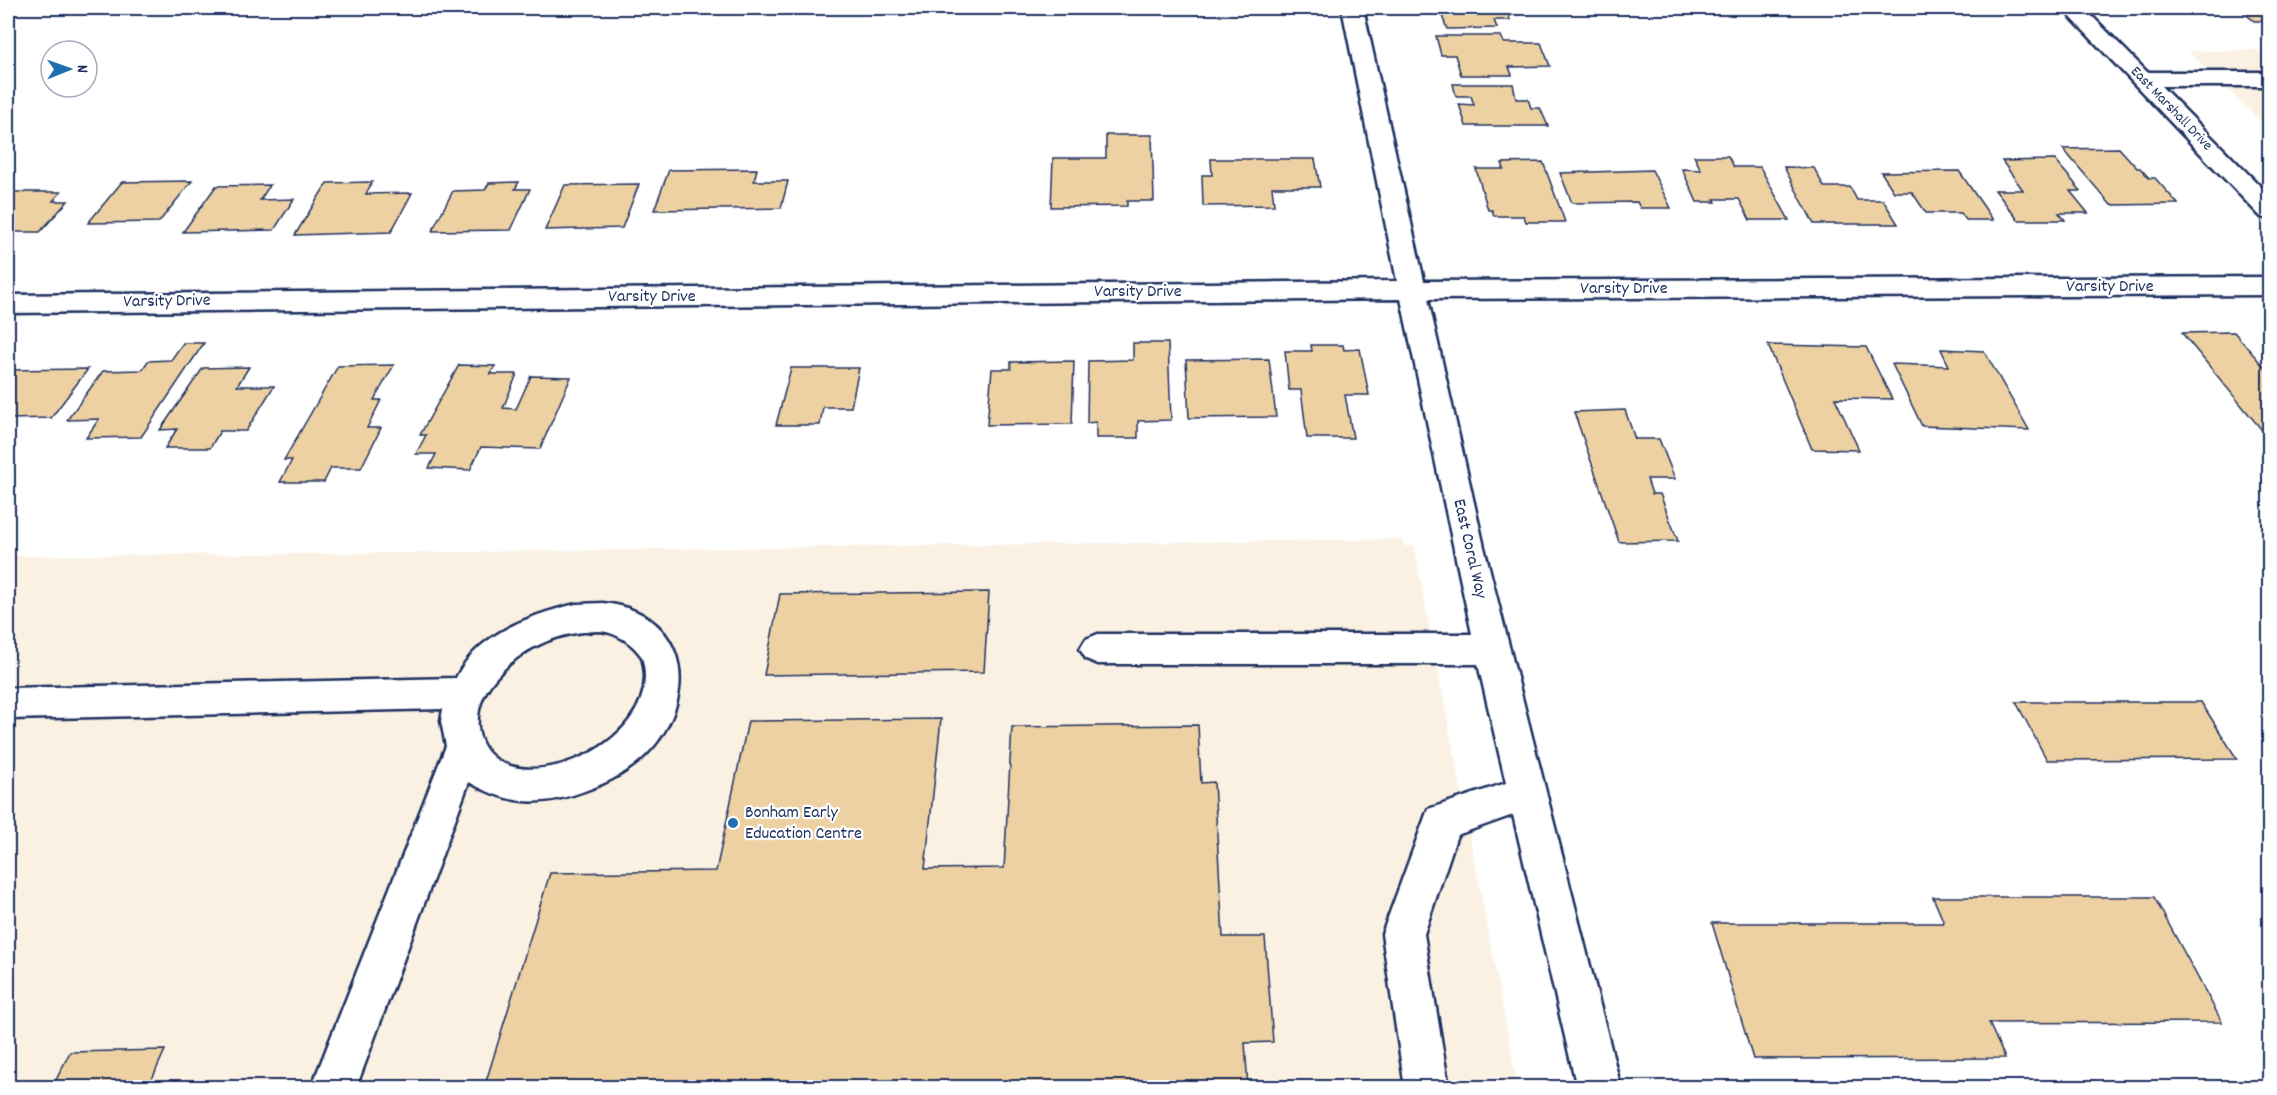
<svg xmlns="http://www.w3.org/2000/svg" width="2277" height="1095" viewBox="0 0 2277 1095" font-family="Dekko,sans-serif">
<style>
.built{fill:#faf1e3}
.building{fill:#eed1a2;stroke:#1b2f5e;stroke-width:1.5}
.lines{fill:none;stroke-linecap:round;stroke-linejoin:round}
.minor-casing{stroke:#1b2f5e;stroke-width:5}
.minor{fill:#fff;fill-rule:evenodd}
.poi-dot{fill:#1f6fb2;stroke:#fff;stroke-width:2}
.labels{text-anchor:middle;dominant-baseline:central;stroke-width:4.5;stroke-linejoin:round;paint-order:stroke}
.far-street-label{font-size:15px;fill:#1b2f5e;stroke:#fff}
.street-label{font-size:18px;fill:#1b2f5e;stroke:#fff}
.poi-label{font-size:18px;fill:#1b2f5e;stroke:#fff;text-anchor:start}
</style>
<rect width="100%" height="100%" fill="#fff"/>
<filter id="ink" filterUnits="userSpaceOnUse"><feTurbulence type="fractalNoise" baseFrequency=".0167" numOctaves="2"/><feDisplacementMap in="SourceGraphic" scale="12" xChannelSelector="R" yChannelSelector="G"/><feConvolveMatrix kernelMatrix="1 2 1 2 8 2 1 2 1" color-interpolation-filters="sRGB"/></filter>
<g filter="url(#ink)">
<g class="built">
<path d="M 2269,50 L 2269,129 L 2188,51 Z"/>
<path d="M 1402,539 L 1404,546 L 1414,546 L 1518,1087 L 8,1088 L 8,556 L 394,553 Z"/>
</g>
<g class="building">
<path d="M 1439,8 L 1507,9 L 1510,20 L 1494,20 L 1497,28 L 1447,29 Z"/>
<path d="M 2238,8 L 2270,8 L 2270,21 L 2254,21 Z"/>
<path d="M 1436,36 L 1501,36 L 1504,43 L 1541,43 L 1550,66 L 1509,67 L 1512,75 L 1461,75 L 1455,55 L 1441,55 Z"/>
<path d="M 1453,84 L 1513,84 L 1516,99 L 1528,99 L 1531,108 L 1540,108 L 1548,126 L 1466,126 L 1459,104 L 1474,105 L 1471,96 L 1456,96 Z"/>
<path d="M 1106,135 L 1152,135 L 1154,201 L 1127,201 L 1127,206 L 1051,207 L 1053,158 L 1106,158 Z"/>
<path d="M 2119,148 L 2137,168 L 2140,168 L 2149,178 L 2155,178 L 2178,204 L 2111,205 L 2063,149 Z"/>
<path d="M 1694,156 L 1728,156 L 1734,167 L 1760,167 L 1789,220 L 1750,220 L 1739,199 L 1714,199 L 1716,202 L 1697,202 L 1682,169 L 1701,170 Z"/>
<path d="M 1211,159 L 1315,159 L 1320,187 L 1272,187 L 1274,205 L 1203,206 L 1202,175 L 1212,175 Z"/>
<path d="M 2055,160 L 2081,191 L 2070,191 L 2088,213 L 2059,213 L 2065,220 L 2018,220 L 1995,190 L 2023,190 L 2002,161 Z"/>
<path d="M 1543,162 L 1565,222 L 1526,222 L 1524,216 L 1494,216 L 1492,210 L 1488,210 L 1476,169 L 1504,169 L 1502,163 Z"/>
<path d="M 1784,167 L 1814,168 L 1824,187 L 1850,187 L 1857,200 L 1883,200 L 1898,224 L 1814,224 Z"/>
<path d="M 757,169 L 754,181 L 788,181 L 781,208 L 654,210 L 669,170 Z"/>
<path d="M 1652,170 L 1671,208 L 1640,208 L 1637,202 L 1572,203 L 1560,173 Z"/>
<path d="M 1959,171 L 1993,220 L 1966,220 L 1961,213 L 1926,213 L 1912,192 L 1894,192 L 1881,172 Z"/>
<path d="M 192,181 L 159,222 L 88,223 L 122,182 Z"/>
<path d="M 372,182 L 366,194 L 412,193 L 391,232 L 295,235 L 327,183 Z"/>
<path d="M 519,182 L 515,189 L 530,189 L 511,230 L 432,231 L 453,191 L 485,190 L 489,183 Z"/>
<path d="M 639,184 L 622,228 L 545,230 L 565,185 Z"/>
<path d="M 270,185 L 260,200 L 294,199 L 274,230 L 183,232 L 216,186 Z"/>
<path d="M 8,192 L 61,192 L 53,201 L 68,201 L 40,232 L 8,232 Z"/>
<path d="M 2234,332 L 2270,374 L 2270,440 L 2182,333 Z"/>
<path d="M 183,343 L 204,343 L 141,437 L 86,438 L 99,419 L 67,420 L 103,371 L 142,370 L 148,361 L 171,360 Z"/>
<path d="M 1133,343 L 1168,343 L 1171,420 L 1138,421 L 1138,438 L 1096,438 L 1096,422 L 1087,423 L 1088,361 L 1133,360 Z"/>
<path d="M 1311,345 L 1343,345 L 1344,350 L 1360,349 L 1369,395 L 1345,395 L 1353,438 L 1307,438 L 1301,390 L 1289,390 L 1285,351 L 1312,351 Z"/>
<path d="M 1768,345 L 1866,347 L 1892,399 L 1835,398 L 1859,450 L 1812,449 Z"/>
<path d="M 1941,349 L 1984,351 L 2029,430 L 1922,426 L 1892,364 L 1949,366 Z"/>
<path d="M 1269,359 L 1276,417 L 1189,418 L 1186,360 Z"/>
<path d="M 1074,361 L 1072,424 L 987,425 L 992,369 L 1011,369 L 1011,362 Z"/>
<path d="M 394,365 L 374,400 L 381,400 L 367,428 L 381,428 L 361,468 L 331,468 L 324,482 L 280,482 L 292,460 L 284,460 L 338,366 Z"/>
<path d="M 459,365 L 495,366 L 490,374 L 517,374 L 503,408 L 516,409 L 531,376 L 571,377 L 540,449 L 481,447 L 470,470 L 429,468 L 436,454 L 416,454 L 426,435 L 420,435 Z"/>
<path d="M 249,367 L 237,386 L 274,386 L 246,431 L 220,431 L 210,448 L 165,448 L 177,429 L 160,430 L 203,368 Z"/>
<path d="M 791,368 L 859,368 L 851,407 L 823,407 L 820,425 L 776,425 Z"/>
<path d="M 88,369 L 51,418 L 8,419 L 8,370 Z"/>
<path d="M 1625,410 L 1635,439 L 1659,439 L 1675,479 L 1647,479 L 1652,494 L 1660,494 L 1678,541 L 1619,542 L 1574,412 Z"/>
<path d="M 989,592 L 984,672 L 764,675 L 780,594 Z"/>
<path d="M 2016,702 L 2201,702 L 2237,759 L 2047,760 Z"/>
<path d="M 941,719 L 925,869 L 1004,868 L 1012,727 L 1198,725 L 1201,783 L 1214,782 L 1223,937 L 1265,937 L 1273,1042 L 1245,1043 L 1248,1088 L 484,1088 L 550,873 L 716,871 L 748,721 Z"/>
<path d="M 1933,897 L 2154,897 L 2222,1022 L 1989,1023 L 2005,1058 L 1753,1059 L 1712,923 L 1944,923 Z"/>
<path d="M 165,1050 L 148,1088 L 52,1088 L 70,1052 Z"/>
</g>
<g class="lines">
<g class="minor-casing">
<g id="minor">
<path d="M 1342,8 L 1363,8 L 1424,281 L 2270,277 L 2270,295 L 1428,299 L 1484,547 L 1621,1088 L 1577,1088 L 1513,815 L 1457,835 L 1424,934 L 1449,1088 L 1405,1088 L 1382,934 L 1428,809 L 1506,783 L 1478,664 L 1098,664 L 1086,659 L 1080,649 L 1086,639 L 1098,634 L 1472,634 L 1401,299 L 8,313 L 8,295 L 1397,281 Z"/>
<path d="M 2062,8 L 2084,8 L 2147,72 L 2270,72 L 2270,86 L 2161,86 L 2270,196 L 2270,219 L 2261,217 Z"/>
<path d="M 576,604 C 585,604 594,603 603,603 C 678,610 700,680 660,738 C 642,764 615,780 587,790 C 543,807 511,806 469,782 L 356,1088 L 311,1088 L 446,746 L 441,721 L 443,709 L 8,719 L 8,688 L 456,678 C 478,633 531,615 576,604 ZM 600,631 C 618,633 632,643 642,657 C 670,751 489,814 478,728 C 476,707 485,689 499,674 C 525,646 562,631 600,631 Z"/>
</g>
</g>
<use href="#minor" class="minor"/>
</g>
</g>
<circle class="poi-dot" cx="733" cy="823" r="6"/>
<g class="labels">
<g class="far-street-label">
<text transform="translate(2171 109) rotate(46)">East Marshall Drive</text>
</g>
<g class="street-label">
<text x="2110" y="287">Varsity Drive</text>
<text x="1624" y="289">Varsity Drive</text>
<text x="1138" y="292">Varsity Drive</text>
<text x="652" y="297">Varsity Drive</text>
<text transform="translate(167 302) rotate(-1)">Varsity Drive</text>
<text transform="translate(1469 549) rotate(77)">East Coral Way</text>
</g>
<g class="poi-label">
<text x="745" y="813">Bonham Early<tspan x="745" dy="21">Education Centre</tspan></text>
</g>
</g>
<rect width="2277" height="1095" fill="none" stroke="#fff" stroke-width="30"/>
<rect x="15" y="15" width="2247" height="1065" fill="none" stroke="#1b2f5e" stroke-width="2" filter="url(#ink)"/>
<g transform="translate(69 69) rotate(89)"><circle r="28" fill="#ffffff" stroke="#a4acbf" stroke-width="1.5"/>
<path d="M0-4.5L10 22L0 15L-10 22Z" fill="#1f6fb2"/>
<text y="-9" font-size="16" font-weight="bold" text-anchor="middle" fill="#1b2f5e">N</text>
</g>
</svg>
